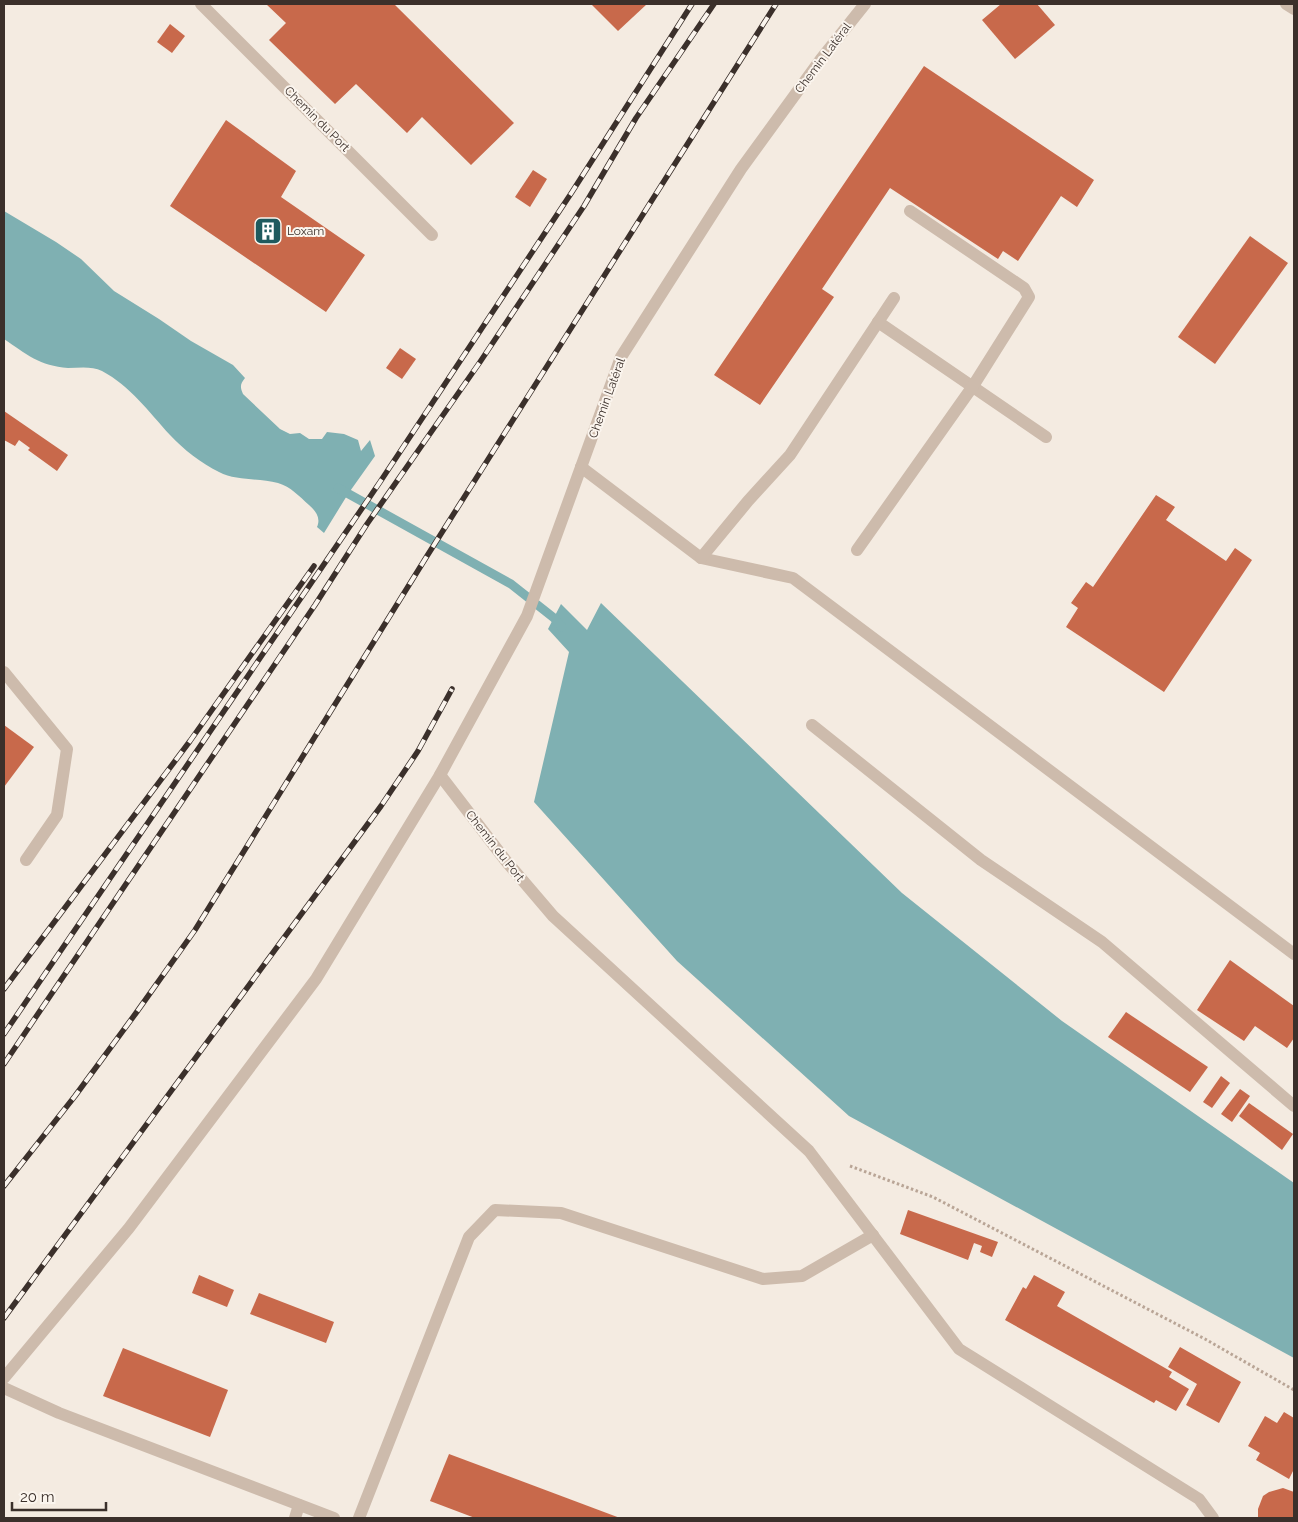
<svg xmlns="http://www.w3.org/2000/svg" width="1298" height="1522" viewBox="0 0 1298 1522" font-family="Raleway,sans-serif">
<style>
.water{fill:#7fb0b2}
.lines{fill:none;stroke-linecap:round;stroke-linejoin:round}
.stream{stroke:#7fb0b2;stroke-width:9}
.building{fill:#c8694b}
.path{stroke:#b9a596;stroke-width:3;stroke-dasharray:2.5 2.5;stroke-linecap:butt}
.minor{stroke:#cdbbac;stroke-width:12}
.rail-casing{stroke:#3b302b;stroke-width:5.5}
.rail{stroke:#fbf5ee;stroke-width:4;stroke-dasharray:11;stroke-linecap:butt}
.labels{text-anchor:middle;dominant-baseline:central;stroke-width:4;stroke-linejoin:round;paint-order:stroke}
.street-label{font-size:12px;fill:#3b302b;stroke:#fbf5ee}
.poi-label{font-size:12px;fill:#3b302b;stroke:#fbf5ee;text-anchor:start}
</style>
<rect width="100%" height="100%" fill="#f4ebe1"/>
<g class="water">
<path d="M 4,211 L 56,242 L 81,259 L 114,291 L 159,319 L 191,341 L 233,365 L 245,378 C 240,384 240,387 243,394 L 280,429 L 290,434 L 300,433 L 309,439 L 322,439 L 327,432 L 344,434 L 358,440 L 361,451 L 370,440 L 375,456 L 348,494 L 324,533 L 317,527 C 321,518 316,511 309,505 C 299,496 291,487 278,483 C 259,478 236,481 219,472 C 201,463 184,450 170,435 C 149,412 130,386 102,371 C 92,366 79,368 68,368 C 40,366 26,354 4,339 Z"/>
<path d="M 601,603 L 902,893 L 1062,1021 L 1294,1183 L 1294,1358 L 849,1116 L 677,961 L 534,802 L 569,652 L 548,629 L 561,604 L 587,630 Z"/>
</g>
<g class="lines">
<path class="stream" d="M 338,488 L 511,584 L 554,618 L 562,627"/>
</g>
<g class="building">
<path d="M 266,4 L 394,4 L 514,123 L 471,165 L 422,117 L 407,133 L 356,84 L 335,104 L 269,40 L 286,23 Z"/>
<path d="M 591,4 L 647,4 L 618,31 Z"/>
<path d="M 1001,4 L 1037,4 L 1055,25 L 1015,59 L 982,20 Z"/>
<path d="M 170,24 L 185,36 L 172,53 L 157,42 Z"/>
<path d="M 924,66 L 1094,180 L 1077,207 L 1061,196 L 1018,261 L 1003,251 L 998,259 L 890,188 L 822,289 L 834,297 L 760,405 L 714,375 Z"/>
<path d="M 226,120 L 296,171 L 281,197 L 365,255 L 326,312 L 170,206 Z"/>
<path d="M 533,170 L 547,179 L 530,207 L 515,197 Z"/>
<path d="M 1250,236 L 1288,263 L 1215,364 L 1178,337 Z"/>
<path d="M 400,348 L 416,359 L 402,379 L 386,368 Z"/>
<path d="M 4,411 L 68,455 L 57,471 L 28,450 L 30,448 L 19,440 L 15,446 L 4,440 Z"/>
<path d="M 1156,495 L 1175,507 L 1166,520 L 1226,561 L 1235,548 L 1252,560 L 1164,692 L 1066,627 L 1078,608 L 1071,603 L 1086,582 L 1093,587 Z"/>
<path d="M 4,725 L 34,747 L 4,787 Z"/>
<path d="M 1230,960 L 1294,1006 L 1294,1038 L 1287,1048 L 1255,1026 L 1244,1041 L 1197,1010 Z"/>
<path d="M 1126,1012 L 1208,1067 L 1190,1092 L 1108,1037 Z"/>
<path d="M 1221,1076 L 1230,1083 L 1212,1108 L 1203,1102 Z"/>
<path d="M 1240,1089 L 1250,1096 L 1232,1122 L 1221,1114 Z"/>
<path d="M 1249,1103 L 1293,1134 L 1282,1150 L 1239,1116 Z"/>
<path d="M 908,1210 L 998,1242 L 992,1257 L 980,1252 L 982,1246 L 974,1243 L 968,1260 L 900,1234 Z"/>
<path d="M 199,1275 L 234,1290 L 227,1307 L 192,1293 Z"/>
<path d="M 1034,1275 L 1065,1292 L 1057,1306 L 1172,1372 L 1169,1377 L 1189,1389 L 1176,1411 L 1156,1400 L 1154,1403 L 1005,1320 L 1023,1287 L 1026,1289 Z"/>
<path d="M 259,1293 L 334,1322 L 326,1343 L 250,1314 Z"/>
<path d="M 1180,1347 L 1241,1382 L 1219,1423 L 1186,1405 L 1197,1384 L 1168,1367 Z"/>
<path d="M 123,1348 L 228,1390 L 210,1437 L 103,1396 Z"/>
<path d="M 1284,1412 L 1294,1418 L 1294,1469 L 1289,1479 L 1256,1460 L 1260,1453 L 1248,1446 L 1265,1416 L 1277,1423 Z"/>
<path d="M 449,1454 L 620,1518 L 475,1518 L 430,1501 Z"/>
<path d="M 1283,1488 L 1294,1492 L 1294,1518 L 1258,1518 L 1258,1509 L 1263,1496 L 1269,1492 Z"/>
</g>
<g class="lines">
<path class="path" d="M 850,1166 L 933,1197 L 1205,1339 L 1294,1390"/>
<g class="minor">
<path d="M 201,4 L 432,235"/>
<path d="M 1286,4 L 1294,9"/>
<path d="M 878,322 L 1046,437"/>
<path d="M 581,467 L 701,558 L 793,578 L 1294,954"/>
<path d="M 857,550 L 973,386 L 1029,297 L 1024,288 L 910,211"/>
<path d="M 701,558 L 748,501 L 790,455 L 894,298"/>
<path d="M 4,672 L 67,749 L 57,815 L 26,860"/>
<path d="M 812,725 L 981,860 L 1102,942 L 1294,1106"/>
<path d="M 440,775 L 506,861 L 553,916 L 809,1151 L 959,1349 L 1199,1499 L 1213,1518"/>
<path d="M 4,1378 L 129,1228 L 316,979 L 440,775 L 527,616 L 621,357 L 741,169 L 821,59 L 865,4"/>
<path d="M 4,1388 L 59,1413 L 334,1518"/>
<path d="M 295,1518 L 299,1505"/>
<path d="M 359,1518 L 469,1237 L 495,1210 L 561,1213 L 763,1279 L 802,1276 L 873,1235"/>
</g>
<g class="rail-casing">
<g id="rail">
<path d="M 4,989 L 190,741 L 314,566"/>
<path d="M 4,1034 L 380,482 L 572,192 L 692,4"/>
<path d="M 4,1064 L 315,605 L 367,524 L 480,362 L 584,206 L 636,118 L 714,4"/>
<path d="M 4,1186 L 75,1096 L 136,1013 L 195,930 L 427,556 L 776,4"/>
<path d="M 4,1318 L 381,806 L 418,751 L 452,689"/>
</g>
</g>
<use href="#rail" class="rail"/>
</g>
<defs>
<g id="building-square" transform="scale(1.4375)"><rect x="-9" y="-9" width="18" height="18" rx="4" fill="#1f5a5e" stroke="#fbf5ee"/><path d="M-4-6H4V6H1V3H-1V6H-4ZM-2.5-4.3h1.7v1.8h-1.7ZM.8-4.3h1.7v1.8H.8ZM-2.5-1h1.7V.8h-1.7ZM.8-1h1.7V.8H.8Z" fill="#fff"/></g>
</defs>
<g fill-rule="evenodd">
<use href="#building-square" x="268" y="231"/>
</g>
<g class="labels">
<g class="street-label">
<text transform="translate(823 58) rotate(-53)">Chemin Latéral</text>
<text transform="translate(317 119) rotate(45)">Chemin du Port</text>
<text transform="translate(607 398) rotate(-70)">Chemin Latéral</text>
<text transform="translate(495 846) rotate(52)">Chemin du Port</text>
</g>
<g class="poi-label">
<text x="287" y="231">Loxam</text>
</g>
</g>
<rect width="1298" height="1522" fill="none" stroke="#3b302b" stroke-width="10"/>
<path d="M12 1502v8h94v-8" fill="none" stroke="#3b302b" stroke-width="2.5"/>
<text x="20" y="1502" font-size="15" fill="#3b302b" stroke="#fbf5ee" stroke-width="4" paint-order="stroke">20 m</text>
</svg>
